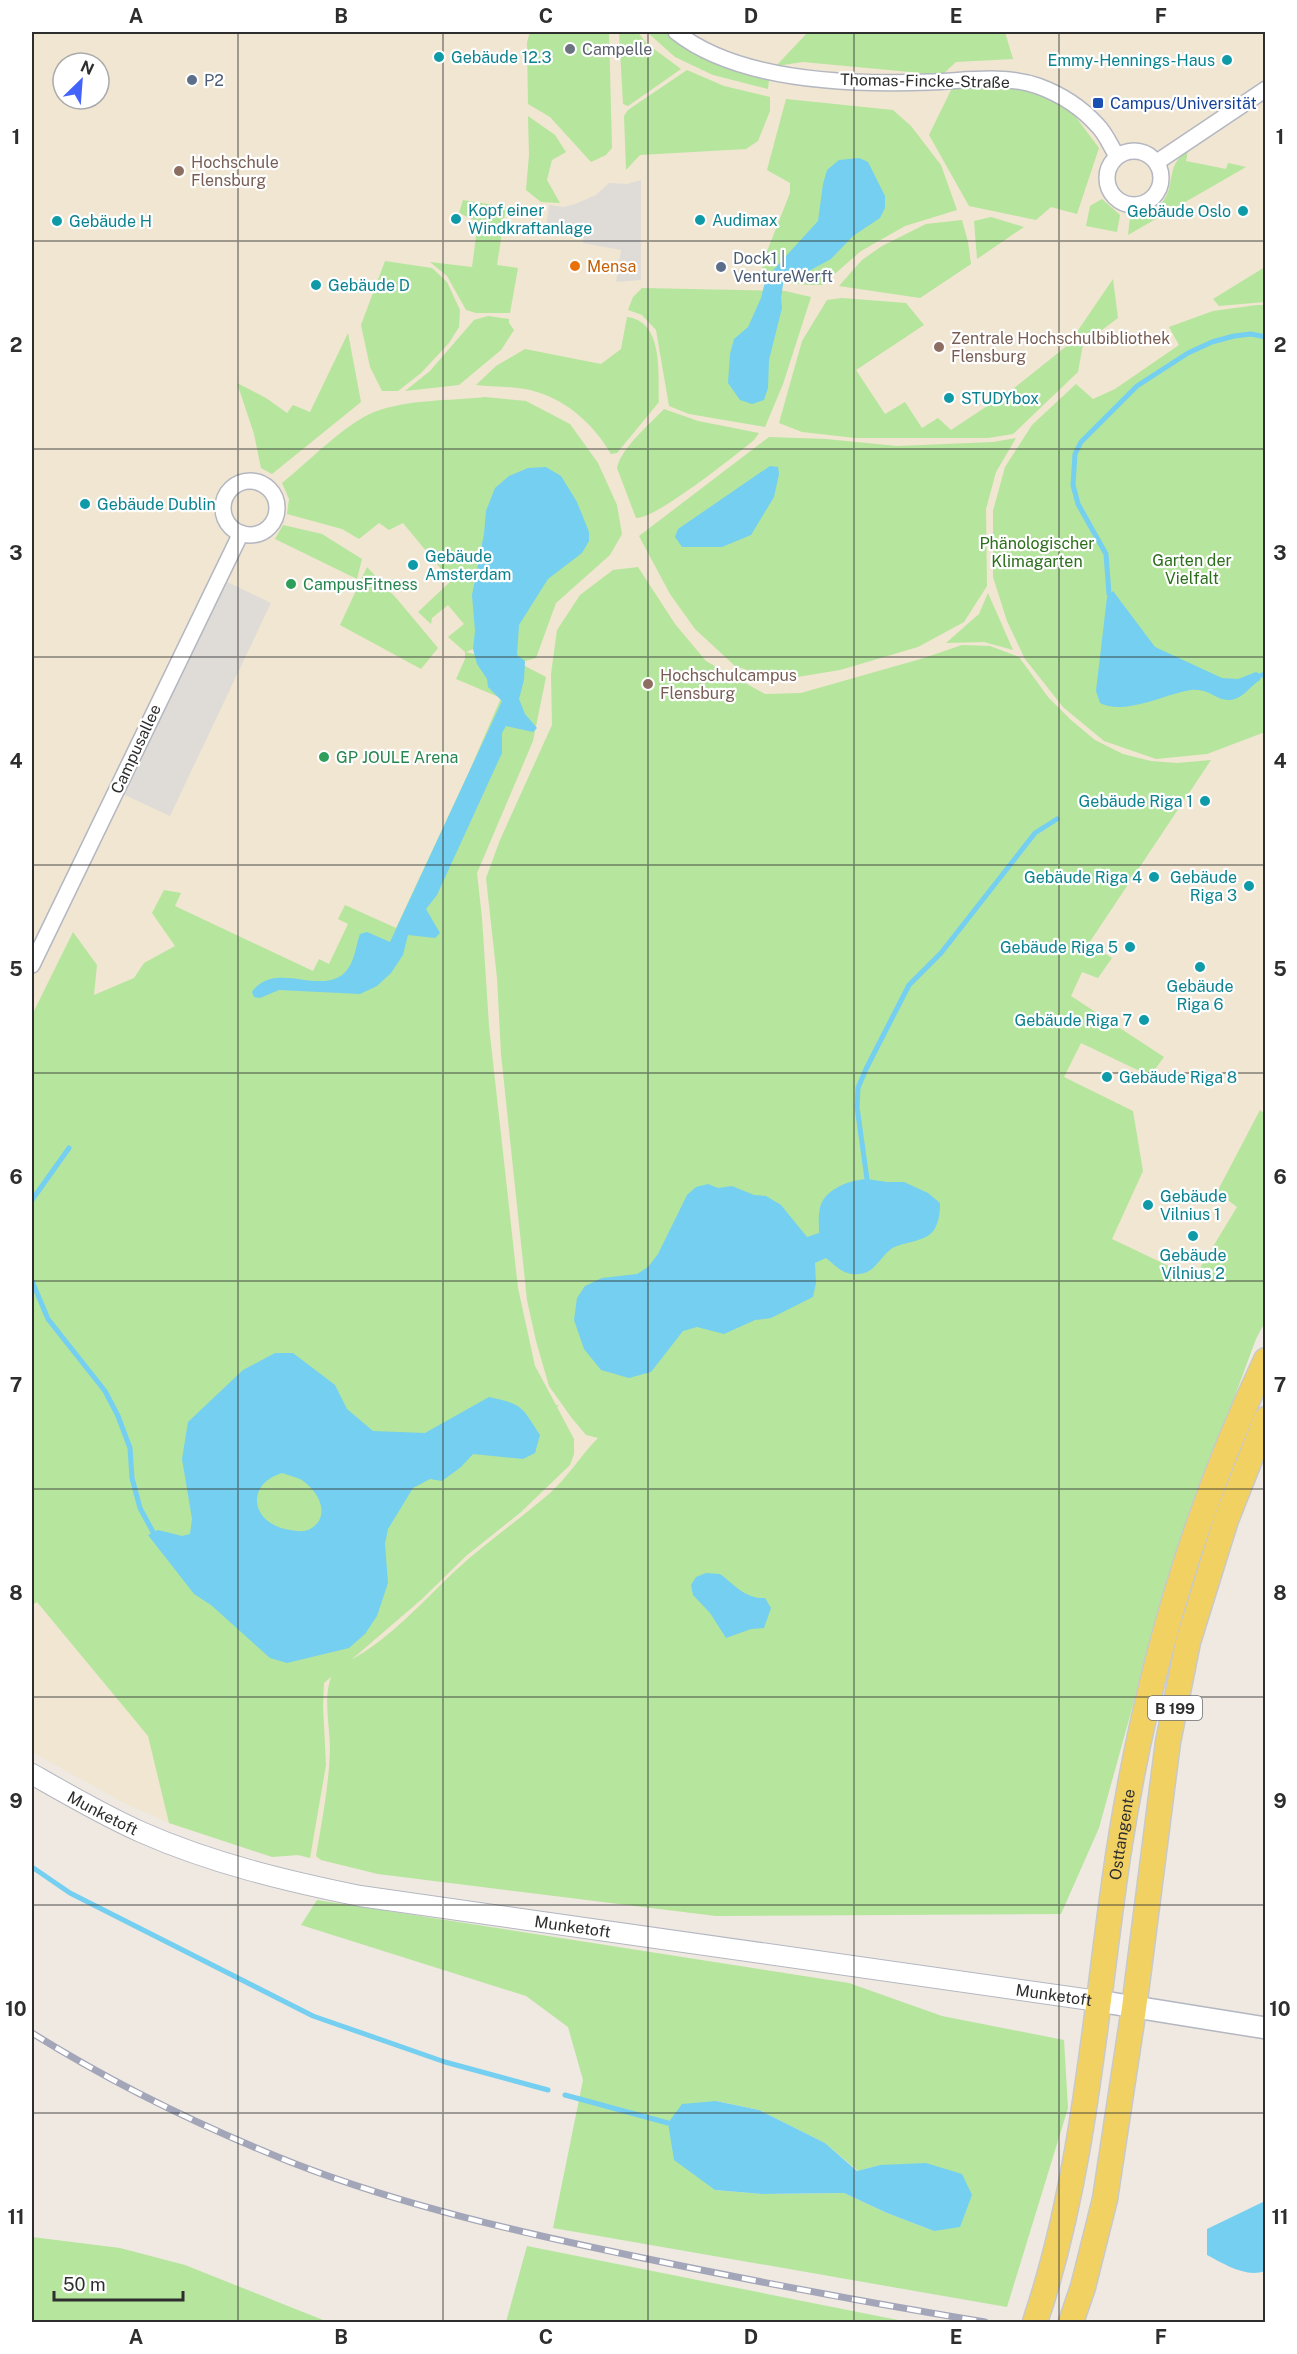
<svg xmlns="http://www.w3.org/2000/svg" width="1297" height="2354" viewBox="0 0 1297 2354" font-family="'Public Sans',sans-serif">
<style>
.education{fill:#f0e6d1;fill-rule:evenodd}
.green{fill:#b6e59e;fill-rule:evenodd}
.plaza{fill:#dfdcd8}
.water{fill:#75cff0;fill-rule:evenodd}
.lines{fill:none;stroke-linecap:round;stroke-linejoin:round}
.stream{stroke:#75cff0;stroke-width:5}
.minor-casing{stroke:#b4b7c1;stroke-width:18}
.tertiary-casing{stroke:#b4b7c1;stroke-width:22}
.secondary-casing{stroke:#b4b7c1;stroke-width:24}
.primary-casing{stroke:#c9c9c9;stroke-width:27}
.minor{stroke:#fff;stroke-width:15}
.tertiary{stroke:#fff;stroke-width:20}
.secondary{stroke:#fff;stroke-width:21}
.primary{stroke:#f2d163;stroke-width:24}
.rail-casing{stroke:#a3a6b8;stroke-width:7}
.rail{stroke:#fff;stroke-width:4.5;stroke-dasharray:14;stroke-linecap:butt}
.grid{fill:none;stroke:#2e2e2e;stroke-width:1.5;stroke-opacity:0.55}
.worship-dot{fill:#6b7280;stroke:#fff;stroke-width:2}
.culture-dot{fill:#0f9aa8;stroke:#fff;stroke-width:2}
.service-dot{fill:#5c6f8a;stroke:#fff;stroke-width:2}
.transit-dot{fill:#1a4fb4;stroke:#fff;stroke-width:2}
.education-dot{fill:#8d6e63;stroke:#fff;stroke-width:2}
.food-dot{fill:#e8710a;stroke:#fff;stroke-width:2}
.leisure-dot{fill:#2e9e5b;stroke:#fff;stroke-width:2}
.labels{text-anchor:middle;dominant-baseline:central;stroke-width:4.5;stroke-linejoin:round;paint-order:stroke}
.shield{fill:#fff;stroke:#6d6d6d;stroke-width:1.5}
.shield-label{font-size:15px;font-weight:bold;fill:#2e2e2e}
.worship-label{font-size:16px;fill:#5b616d;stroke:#fff;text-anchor:start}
.culture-label{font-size:16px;fill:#0d838f;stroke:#fff;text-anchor:start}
.service-label{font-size:16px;fill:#4e5e75;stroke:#fff;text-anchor:start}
.street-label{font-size:16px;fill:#2e2e2e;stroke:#fff}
.transit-label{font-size:16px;fill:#164399;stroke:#fff;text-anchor:start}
.education-label{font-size:16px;fill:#785e54;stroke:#fff;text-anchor:start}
.food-label{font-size:16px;fill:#c56008;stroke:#fff;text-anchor:start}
.park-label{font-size:16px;fill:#2c6e1b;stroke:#fff}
.leisure-label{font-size:16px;fill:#27864d;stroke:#fff;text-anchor:start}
.neatline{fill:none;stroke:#2e2e2e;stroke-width:2}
.grid-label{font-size:20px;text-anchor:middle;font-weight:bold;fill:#2e2e2e}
</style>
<rect width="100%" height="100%" fill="#efe9e1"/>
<path class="education" d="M 32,32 L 1265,32 L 1265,1270 L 716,1916 L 378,1874 L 298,1855 L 272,1857 L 169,1823 L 126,1804 L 32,1752 ZM 63,63 L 99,63 L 99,99 L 63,99 Z"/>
<g class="green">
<path d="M 530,32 L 609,32 L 612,148 L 606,155 L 591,162 L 550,117 L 528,104 L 527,42 Z"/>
<path d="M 619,32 L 638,32 L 646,43 L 681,69 L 628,106 L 623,104 Z"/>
<path d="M 647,32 L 666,32 L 738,71 L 769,80 L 768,89 L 713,75 L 675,57 Z"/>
<path d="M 808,32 L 1005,32 L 1013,59 L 956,62 L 942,75 L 803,62 L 776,66 Z"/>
<path d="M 687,70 L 724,86 L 770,97 L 770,111 L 758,141 L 746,149 L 640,155 L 626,170 L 624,116 L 628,110 Z"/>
<path d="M 981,87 L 1015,88 L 1042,95 L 1072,112 L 1099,148 L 1077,214 L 1051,207 L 1036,220 L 969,206 L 929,135 L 952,88 Z"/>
<path d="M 786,99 L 893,110 L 911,126 L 941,165 L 957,210 L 905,226 L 861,251 L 822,285 L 808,285 L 760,279 L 764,259 L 790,193 L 790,183 L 767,170 Z"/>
<path d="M 528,116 L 555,135 L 566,152 L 552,160 L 547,180 L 560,203 L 541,202 L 526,190 L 529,155 Z"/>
<path d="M 1188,150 L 1186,161 L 1226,169 L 1228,163 L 1246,167 L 1128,235 L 1130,217 C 1139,214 1149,214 1157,207 C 1179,190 1162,168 1188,150 Z"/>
<path d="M 1102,199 L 1120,215 L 1117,232 L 1086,226 L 1090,206 Z"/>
<path d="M 463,200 L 506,207 L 497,265 L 518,268 L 510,313 L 476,313 L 466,310 L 447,276 L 430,262 L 472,267 L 478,222 L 459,213 Z"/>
<path d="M 991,217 L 1024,227 L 977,259 L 974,221 Z"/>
<path d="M 962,220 L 968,242 L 971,264 L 920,298 L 839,286 L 862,260 L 882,246 L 926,224 Z"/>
<path d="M 385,261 L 432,268 L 447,282 L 460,310 L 459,327 L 449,343 L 421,373 L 398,391 L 382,391 L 370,367 L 361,325 Z"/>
<path d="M 1265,267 L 1265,302 L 1219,306 L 1213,299 Z"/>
<path d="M 1113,279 L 1118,318 L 1083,344 L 1078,372 L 1013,434 L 988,438 L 855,438 L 802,432 L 779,423 L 802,341 L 827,300 L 842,298 L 906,303 L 924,325 L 856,370 L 885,414 L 905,402 L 922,428 L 938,418 L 951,430 L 1013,389 L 1068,345 Z"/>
<path d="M 642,288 L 785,291 L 811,297 L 783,384 L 765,427 L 689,414 L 669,406 L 656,330 L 642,315 L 628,310 L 633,297 Z"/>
<path d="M 1257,305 L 1265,305 L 1265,732 L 1207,754 L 1156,759 L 1104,741 L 1063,707 L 1025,659 L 1007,621 L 993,577 L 993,511 L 1005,467 L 1032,425 L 1076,384 L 1093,399 L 1115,389 L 1179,345 L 1169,327 L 1213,311 Z"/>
<path d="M 488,316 L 509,319 L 509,323 L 514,330 L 501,350 L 459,385 L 405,391 L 430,371 L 474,320 Z"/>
<path d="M 627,317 C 664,321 658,375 659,402 L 617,453 L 611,454 C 594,425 569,402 537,392 C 519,386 495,387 476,385 L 496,366 L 525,349 L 601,364 L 621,349 Z"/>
<path d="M 348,333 L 361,402 L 272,474 L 261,468 L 254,434 L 237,383 L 266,398 L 287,413 L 293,405 L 310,412 Z"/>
<path d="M 485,397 L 526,401 L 570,424 L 598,463 L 617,505 L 622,534 L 610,555 L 556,603 L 536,658 L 525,661 L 473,649 L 466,652 L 525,666 L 546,677 L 533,741 L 477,873 L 482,918 L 489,1026 L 518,1288 L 535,1366 L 556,1405 L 559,1405 L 557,1407 L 574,1439 L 574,1454 L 570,1465 L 521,1512 L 466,1556 L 422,1599 L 351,1660 C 392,1637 421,1603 455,1571 C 485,1543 519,1520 550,1493 C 568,1477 581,1455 598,1438 L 586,1435 L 571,1417 L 549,1386 L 536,1341 L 527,1300 L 501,1054 L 497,978 L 486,878 L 500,840 L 552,725 L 551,674 L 557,630 L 580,595 L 613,570 L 638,567 L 675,624 L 706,661 L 765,694 L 801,693 L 924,658 L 962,645 L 990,646 L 1019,657 L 1048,697 L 1071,720 L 1095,740 L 1123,754 L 1151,761 L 1177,763 L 1211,760 L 1089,943 L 1112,958 L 1098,978 L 1082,972 L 1071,996 L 1164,1057 L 1150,1076 L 1081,1043 L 1064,1077 L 1133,1111 L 1143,1171 L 1112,1239 L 1194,1278 L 1237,1207 L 1217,1192 L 1260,1110 L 1265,1114 L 1265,1322 L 1256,1339 L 1170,1571 L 1099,1828 L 1061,1914 L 716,1916 L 378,1874 L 321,1860 L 316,1856 C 322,1821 329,1785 330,1750 C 330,1725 323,1700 331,1677 L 324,1683 L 323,1706 L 326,1765 L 310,1858 L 298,1855 L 272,1857 L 169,1823 L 148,1736 L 37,1602 L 32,1605 L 32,1015 L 73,932 L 97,965 L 94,995 L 134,978 L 144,963 L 175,946 L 152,913 L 164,890 L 181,893 L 175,906 L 313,971 L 319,959 L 329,964 L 348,924 L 338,919 L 345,905 L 396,928 L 469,772 L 501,698 L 456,679 L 465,659 L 465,652 L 448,637 L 464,624 L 448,605 L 432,618 L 431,624 L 418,612 L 451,581 L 403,523 L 389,530 L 379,523 L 359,539 L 342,529 L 287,514 L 289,499 L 282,483 C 307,463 346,423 374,412 C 409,399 449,401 485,397 Z"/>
<path d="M 664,409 L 698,421 L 759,433 L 754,440 C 736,455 654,520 636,518 L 617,468 C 621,448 650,424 664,409 Z"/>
<path d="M 769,437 L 826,439 L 897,446 L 993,442 L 1016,438 L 996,472 L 986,509 L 987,586 L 964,622 L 918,647 L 840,670 L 779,680 L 735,666 L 695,629 L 670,594 L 639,536 Z"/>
<path d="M 283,525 L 322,534 L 362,559 L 357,579 L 275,539 Z"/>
<path d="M 367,567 L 397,599 L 438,648 L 421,669 L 340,625 Z"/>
<path d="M 988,593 L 1013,650 L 984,642 L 946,643 L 979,614 Z"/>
<path d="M 317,1900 L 849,1983 L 942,2016 L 1064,2040 L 1068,2108 L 1007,2307 L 553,2228 L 583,2080 L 568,2027 L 526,1996 L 301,1925 ZM 716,2101 L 759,2110 L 825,2143 L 858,2171 L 880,2165 L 934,2231 L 887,2213 L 844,2193 L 762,2194 L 715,2190 Z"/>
<path d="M 32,2237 L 120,2248 L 185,2265 L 328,2322 L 32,2322 Z"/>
<path d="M 527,2246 L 908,2322 L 506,2322 Z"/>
</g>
<g class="plaza">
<path d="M 641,180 L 641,280 L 616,282 L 621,250 L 583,243 L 584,234 L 546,227 L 549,205 L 563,207 L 575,204 L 596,195 L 609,183 L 627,184 Z"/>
<path d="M 217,577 L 271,603 L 170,816 L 116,791 Z"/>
</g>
<g class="water">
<path d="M 859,158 L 868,162 L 885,196 L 885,208 L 880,218 L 853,236 L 831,259 L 807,272 L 784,278 L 781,298 L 782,308 L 769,360 L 768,388 L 764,400 L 752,404 L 740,400 L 728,383 L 730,354 L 734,339 L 748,327 L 761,298 L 766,278 L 818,221 L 823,184 L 827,170 L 839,160 Z"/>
<path d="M 770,466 L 778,467 L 779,474 L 774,497 L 751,535 L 722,547 L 682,547 L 675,537 L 678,529 Z"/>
<path d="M 546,467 L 561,476 L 577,502 L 589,532 L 589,541 L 582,553 L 548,579 L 519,625 L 517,655 L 525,661 L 524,680 L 519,699 L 525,714 L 537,728 L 533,732 L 506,726 L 502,733 L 502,753 L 437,895 L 426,909 L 440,933 L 435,938 L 408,935 L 403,955 L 391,973 L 377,986 L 360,994 L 279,990 L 260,998 L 254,997 L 252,992 C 275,958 324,999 347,970 C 355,960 356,945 360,934 L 367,932 L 390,942 L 502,701 L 488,687 L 487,679 L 477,664 L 473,649 L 475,631 L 472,595 L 484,534 L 486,511 L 495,488 L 509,476 L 528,468 Z"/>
<path d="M 1113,591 L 1155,647 L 1222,678 L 1238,679 L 1256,672 L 1262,675 L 1260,680 C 1250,686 1243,699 1230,700 C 1216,701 1210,688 1191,690 C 1165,694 1124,716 1100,703 L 1096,691 L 1107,597 Z"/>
<path d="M 867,1179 L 887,1182 L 904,1182 L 928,1193 L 940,1203 C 940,1213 939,1222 934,1230 C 925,1243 903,1241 891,1249 C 880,1257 875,1273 859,1274 C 844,1276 836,1266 826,1258 L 815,1263 L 816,1283 L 813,1297 L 771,1318 L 755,1320 L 724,1334 L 697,1327 L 683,1331 L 651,1372 L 629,1378 L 601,1370 L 584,1349 L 574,1320 L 577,1298 L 585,1286 L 602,1278 L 637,1274 L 648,1267 L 658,1254 L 687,1195 L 696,1187 L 708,1184 L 718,1188 L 732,1186 L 754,1195 L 766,1196 L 781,1205 L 807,1237 L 819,1233 C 819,1225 818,1216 820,1208 C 824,1189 850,1180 867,1179 Z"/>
<path d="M 275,1353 L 293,1353 L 335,1385 L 347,1409 L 373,1431 L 425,1433 L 489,1397 C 523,1404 522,1407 540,1435 L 535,1453 L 523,1459 L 473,1454 L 461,1467 L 442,1481 L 430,1479 L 413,1488 L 388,1529 L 385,1544 L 388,1583 L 377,1616 L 365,1634 L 349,1648 L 287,1663 L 270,1658 L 211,1605 L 194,1594 L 148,1535 L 158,1530 L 182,1536 L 190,1534 L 192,1519 L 182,1459 L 188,1422 L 243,1370 ZM 282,1473 C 288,1475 295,1477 300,1479 C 319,1490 333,1518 308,1530 C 302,1532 296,1531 290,1530 C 250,1524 245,1484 282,1473 Z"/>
<path d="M 706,1573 L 720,1574 C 735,1585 745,1599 765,1598 L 771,1608 L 764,1628 L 751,1629 L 726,1638 L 710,1613 L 693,1595 L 691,1585 L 696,1577 Z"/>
<path d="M 716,2101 L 759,2110 L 825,2143 L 857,2171 L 880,2165 L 926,2163 L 962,2174 L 972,2195 L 960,2227 L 934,2231 L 887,2213 L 844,2193 L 762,2194 L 715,2190 L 674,2160 L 668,2123 L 682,2104 Z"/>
<path d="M 1265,2201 L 1265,2271 C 1246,2278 1224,2264 1207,2255 L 1207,2229 Z"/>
</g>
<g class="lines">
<g class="stream">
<path d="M 1109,594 L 1106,554 L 1078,504 L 1073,485 L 1075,454 L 1081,442 L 1137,386 L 1188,353 L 1212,342 L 1234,336 L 1251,334 L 1266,337"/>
<path d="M 1262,675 L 1266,675"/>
<path d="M 867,1179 L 857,1107 L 858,1088 L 866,1069 L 909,985 L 941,953 L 1035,833 L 1057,819"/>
<path d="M 32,1200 L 69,1148"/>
<path d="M 32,1281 L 48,1319 L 105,1391 L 118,1416 L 130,1448 L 132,1478 L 140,1508 L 153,1532"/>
<path d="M 32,1867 L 70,1893 L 313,2016 L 445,2062 L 548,2090"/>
<path d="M 565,2095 L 668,2123"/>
</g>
<g class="minor-casing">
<g id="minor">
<path d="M 676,32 C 739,82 852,85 930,82 C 965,81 1004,74 1038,86 C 1060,94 1082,108 1098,126 C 1106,134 1111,147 1117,156"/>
<circle cx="1134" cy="178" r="27"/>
<path d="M 1157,162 L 1266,89"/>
<circle cx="250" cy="508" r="27"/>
<path d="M 32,965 L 241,533"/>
</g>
</g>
<g class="tertiary-casing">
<g id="tertiary">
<path id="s1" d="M 32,1774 C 67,1794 103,1815 141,1832 C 211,1863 286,1881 360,1896 L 1098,2001"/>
</g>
</g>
<g class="secondary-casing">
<path id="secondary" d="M 1098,2001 L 1266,2028"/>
</g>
<g class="primary-casing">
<g id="primary">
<path id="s2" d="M 1035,2322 C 1085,2174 1095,2011 1118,1856 C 1144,1685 1191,1517 1266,1360"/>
<path d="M 1071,2322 L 1083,2287 L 1105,2199 L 1134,2008 L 1168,1742 L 1188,1642 L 1226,1520 L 1266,1419"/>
</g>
</g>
<use href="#minor" class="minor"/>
<use href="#tertiary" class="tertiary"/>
<use href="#secondary" class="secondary"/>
<use href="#primary" class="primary"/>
<g class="rail-casing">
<path id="rail" d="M 32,2033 C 114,2084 202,2127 293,2163 C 404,2206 522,2233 638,2257 C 753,2281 869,2303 985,2322"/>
</g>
<use href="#rail" class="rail"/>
</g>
<path class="grid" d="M 238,32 L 238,2322M 443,32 L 443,2322M 648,32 L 648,2322M 854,32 L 854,2322M 1059,32 L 1059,2322M 32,241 L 1266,241M 32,449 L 1266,449M 32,657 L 1266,657M 32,865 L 1266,865M 32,1073 L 1266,1073M 32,1281 L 1266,1281M 32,1489 L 1266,1489M 32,1697 L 1266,1697M 32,1905 L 1266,1905M 32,2113 L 1266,2113"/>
<circle class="worship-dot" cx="570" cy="49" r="6"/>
<g class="culture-dot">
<circle cx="439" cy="57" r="6"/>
<circle cx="1227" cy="60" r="6"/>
<circle cx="1243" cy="211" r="6"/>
<circle cx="456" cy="219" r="6"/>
<circle cx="700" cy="220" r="6"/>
<circle cx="57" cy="221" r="6"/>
<circle cx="316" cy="285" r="6"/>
<circle cx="949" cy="398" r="6"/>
<circle cx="85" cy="504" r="6"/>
<circle cx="413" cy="565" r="6"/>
<circle cx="1205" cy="801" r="6"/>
<circle cx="1154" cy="877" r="6"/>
<circle cx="1249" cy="886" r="6"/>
<circle cx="1130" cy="947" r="6"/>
<circle cx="1200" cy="967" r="6"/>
<circle cx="1144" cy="1020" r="6"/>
<circle cx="1107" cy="1077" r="6"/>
<circle cx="1148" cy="1205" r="6"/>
<circle cx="1193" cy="1236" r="6"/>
</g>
<g class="service-dot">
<circle cx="192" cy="80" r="6"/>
<circle cx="721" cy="267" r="6"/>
</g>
<rect class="transit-dot" x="1092" y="97" width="12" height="12" rx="3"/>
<g class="education-dot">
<circle cx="179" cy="171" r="6"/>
<circle cx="939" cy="347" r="6"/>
<circle cx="648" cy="684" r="6"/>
</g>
<circle class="food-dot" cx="575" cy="266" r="6"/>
<g class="leisure-dot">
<circle cx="291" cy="584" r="6"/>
<circle cx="324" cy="757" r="6"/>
</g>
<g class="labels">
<rect class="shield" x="1148" y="1696" width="54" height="24" rx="4.5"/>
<g class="shield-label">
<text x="1175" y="1708">B 199</text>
</g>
<g class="worship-label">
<text x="582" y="49">Campelle</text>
</g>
<g class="culture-label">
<text x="451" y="57">Gebäude 12.3</text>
<text x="1215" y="60" text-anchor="end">Emmy-Hennings-Haus</text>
<text x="468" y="210">Kopf einer<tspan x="468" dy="18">Windkraftanlage</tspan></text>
<text x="1231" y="211" text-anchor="end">Gebäude Oslo</text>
<text x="712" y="220">Audimax</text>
<text x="69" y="221">Gebäude H</text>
<text x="328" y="285">Gebäude D</text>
<text x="961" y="398">STUDYbox</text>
<text x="97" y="504">Gebäude Dublin</text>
<text x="425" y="556">Gebäude<tspan x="425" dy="18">Amsterdam</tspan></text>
<text x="1193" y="801" text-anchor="end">Gebäude Riga 1</text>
<text x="1142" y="877" text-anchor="end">Gebäude Riga 4</text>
<text x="1237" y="877" text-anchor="end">Gebäude<tspan x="1237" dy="18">Riga 3</tspan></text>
<text x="1118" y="947" text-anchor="end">Gebäude Riga 5</text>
<text x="1200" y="986" text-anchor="middle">Gebäude<tspan x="1200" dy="18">Riga 6</tspan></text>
<text x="1132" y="1020" text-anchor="end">Gebäude Riga 7</text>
<text x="1119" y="1077">Gebäude Riga 8</text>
<text x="1160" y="1196">Gebäude<tspan x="1160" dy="18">Vilnius 1</tspan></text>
<text x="1193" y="1255" text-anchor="middle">Gebäude<tspan x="1193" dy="18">Vilnius 2</tspan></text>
</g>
<g class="service-label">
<text x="204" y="80">P2</text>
<text x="733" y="258">Dock1 |<tspan x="733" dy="18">VentureWerft</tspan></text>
</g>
<g class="street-label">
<text transform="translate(925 81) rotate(1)">Thomas-Fincke-Straße</text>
<text transform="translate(136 749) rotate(-65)">Campusallee</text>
<text stroke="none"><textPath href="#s1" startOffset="81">Munketoft</textPath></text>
<text stroke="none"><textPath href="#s2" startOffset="496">Osttangente</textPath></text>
<text stroke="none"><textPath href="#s1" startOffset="567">Munketoft</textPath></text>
<text stroke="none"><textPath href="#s1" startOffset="1053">Munketoft</textPath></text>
</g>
<g class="transit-label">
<text x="1110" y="103">Campus/Universität</text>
</g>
<g class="education-label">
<text x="191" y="162">Hochschule<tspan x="191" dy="18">Flensburg</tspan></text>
<text x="951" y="338">Zentrale Hochschulbibliothek<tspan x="951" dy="18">Flensburg</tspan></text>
<text x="660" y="675">Hochschulcampus<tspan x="660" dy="18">Flensburg</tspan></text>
</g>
<g class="food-label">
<text x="587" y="266">Mensa</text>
</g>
<g class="park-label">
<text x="1037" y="543">Phänologischer<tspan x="1037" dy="18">Klimagarten</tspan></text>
<text x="1192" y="560">Garten der<tspan x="1192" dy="18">Vielfalt</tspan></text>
</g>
<g class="leisure-label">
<text x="303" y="584">CampusFitness</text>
<text x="336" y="757">GP JOULE Arena</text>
</g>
</g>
<rect width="1297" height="2354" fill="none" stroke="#ffffff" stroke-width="66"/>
<g transform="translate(81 81) rotate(25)"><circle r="28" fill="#ffffff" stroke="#ababab" stroke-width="1.5"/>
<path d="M0-4.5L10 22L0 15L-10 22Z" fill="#4264fb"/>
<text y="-9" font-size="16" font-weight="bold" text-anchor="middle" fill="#2e2e2e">N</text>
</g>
<path d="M54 2291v9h129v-9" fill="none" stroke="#2e2e2e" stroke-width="3"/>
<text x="63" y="2291" font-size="18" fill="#2e2e2e" stroke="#ffffff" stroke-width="4.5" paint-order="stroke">50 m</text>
<rect x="33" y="33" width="1231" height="2288" class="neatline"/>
<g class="grid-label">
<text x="136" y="23">A</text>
<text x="341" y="23">B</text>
<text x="546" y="23">C</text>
<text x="751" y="23">D</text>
<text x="956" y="23">E</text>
<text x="1161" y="23">F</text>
<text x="16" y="144">1</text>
<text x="1280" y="144">1</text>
<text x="16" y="352">2</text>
<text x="1280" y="352">2</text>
<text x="16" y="560">3</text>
<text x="1280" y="560">3</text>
<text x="16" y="768">4</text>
<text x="1280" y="768">4</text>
<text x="16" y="976">5</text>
<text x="1280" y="976">5</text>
<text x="16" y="1184">6</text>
<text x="1280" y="1184">6</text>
<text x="16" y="1392">7</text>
<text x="1280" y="1392">7</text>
<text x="16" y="1600">8</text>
<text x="1280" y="1600">8</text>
<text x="16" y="1808">9</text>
<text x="1280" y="1808">9</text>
<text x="16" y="2016">10</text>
<text x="1280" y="2016">10</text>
<text x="16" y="2224">11</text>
<text x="1280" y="2224">11</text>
<text x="136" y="2344">A</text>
<text x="341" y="2344">B</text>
<text x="546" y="2344">C</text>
<text x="751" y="2344">D</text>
<text x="956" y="2344">E</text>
<text x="1161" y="2344">F</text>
</g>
</svg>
